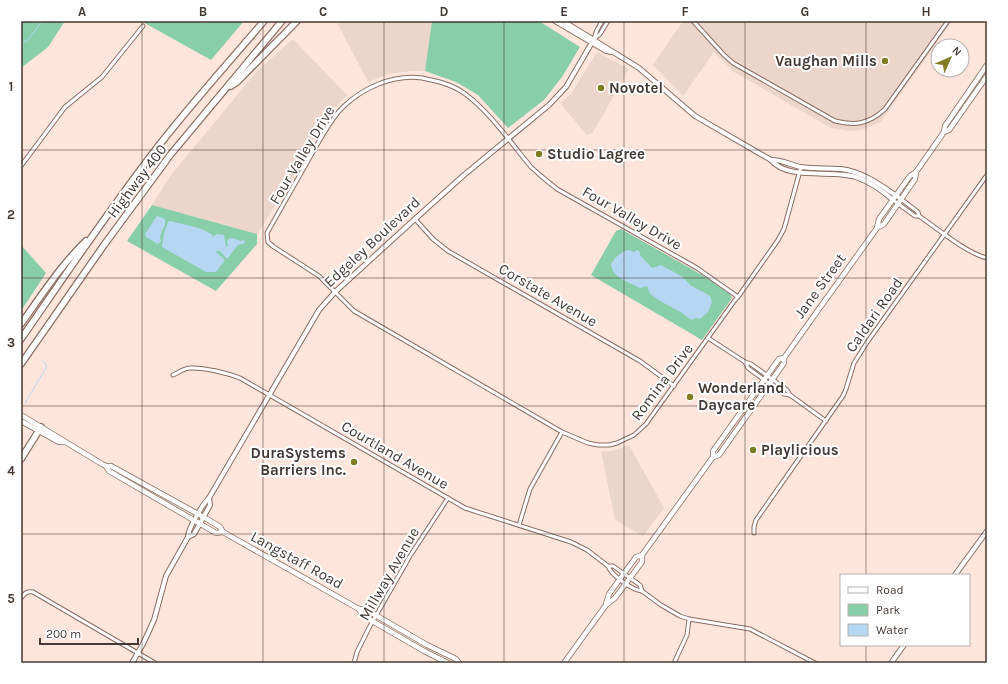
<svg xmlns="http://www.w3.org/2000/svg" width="1008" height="684" viewBox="0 0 1008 684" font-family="Karla,sans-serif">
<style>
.commercial{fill:#ecd5cb}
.green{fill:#87cea9}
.water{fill:#b5d7f1}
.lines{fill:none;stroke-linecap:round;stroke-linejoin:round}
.stream{stroke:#b5d7f1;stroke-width:1}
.minor-casing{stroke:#896d62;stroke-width:5}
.tertiary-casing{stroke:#896d62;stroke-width:6}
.secondary-casing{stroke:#896d62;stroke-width:6}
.motorway-casing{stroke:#896d62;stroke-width:8}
.minor{stroke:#fff;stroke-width:3}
.tertiary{stroke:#fff;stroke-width:4}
.secondary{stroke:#fff;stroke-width:4.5}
.motorway{stroke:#fff;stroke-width:5.5}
.grid{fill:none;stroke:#453933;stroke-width:1;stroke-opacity:0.55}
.poi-dot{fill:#807c23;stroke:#fff;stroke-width:1.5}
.labels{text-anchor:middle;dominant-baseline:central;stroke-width:4;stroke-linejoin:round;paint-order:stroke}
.poi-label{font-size:15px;font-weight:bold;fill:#453933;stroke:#fff;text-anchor:start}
.street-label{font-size:15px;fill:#453933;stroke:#fff}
.neatline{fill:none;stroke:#453933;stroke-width:1.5}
.grid-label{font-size:13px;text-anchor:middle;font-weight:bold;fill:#453933}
</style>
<rect width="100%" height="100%" fill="#ffe5db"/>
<g class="commercial">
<path d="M 336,21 L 432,21 L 425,71 L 412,71 L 388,74 L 368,82 Z"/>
<path d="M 683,21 L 952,21 L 881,122 L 862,130 L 848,131 L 831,128 L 734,72 L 714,52 L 683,96 L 653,65 Z"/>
<path d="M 293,39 L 347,95 L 333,109 L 323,124 L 290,182 L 257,234 L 152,205 L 171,175 L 257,71 Z"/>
<path d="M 597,52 L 629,69 L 592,134 L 590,133 L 587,135 L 560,103 L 571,94 Z"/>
<path d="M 629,445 L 664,508 L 643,536 L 615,520 L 601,451 L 612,451 Z"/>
</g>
<g class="green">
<path d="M 21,21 L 65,21 L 48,47 L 21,68 Z"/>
<path d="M 141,21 L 203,21 L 206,23 L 208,21 L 244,21 L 211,60 Z"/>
<path d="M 432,21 L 539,21 L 580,47 L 562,77 L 544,100 L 508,128 L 478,95 L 456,82 L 425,71 Z"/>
<path d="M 152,205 L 257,234 L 257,244 L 216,291 L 127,241 Z"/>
<path d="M 621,229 L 704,276 L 730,294 L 732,298 L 702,340 L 591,275 L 616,231 Z"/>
<path d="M 21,245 L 46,273 L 21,311 Z"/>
</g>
<g class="water">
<path d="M 157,216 L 165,219 L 165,226 C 162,230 159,236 161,241 L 158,244 L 146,237 L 145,234 Z"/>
<path d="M 170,221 L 195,227 L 204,230 L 213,235 L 212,238 L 217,234 L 224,235 L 226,247 L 228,246 L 227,242 L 228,239 L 232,238 L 241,241 L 243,240 L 245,241 L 245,243 L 238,245 L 227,259 L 220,251 L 215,251 L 225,260 L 216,272 L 206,272 L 162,247 L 164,233 L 168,222 Z"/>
<path d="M 629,250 L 634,252 L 637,250 L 640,252 L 640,255 L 652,268 L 661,265 L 683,277 L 690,285 L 707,294 L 710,296 L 712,302 L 708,312 L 700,319 L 696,318 L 691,320 L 682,313 L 660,301 L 650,294 L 647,286 L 640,288 C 629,282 612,278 611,264 C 616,256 620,252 629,250 Z"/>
</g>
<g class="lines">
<g class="stream">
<path d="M 21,47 L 22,43 L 28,40 L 42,21"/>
<path d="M 21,288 L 21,296"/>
<path d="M 25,403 L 46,368 L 46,364 L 42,361"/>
</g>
<g class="minor-casing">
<g id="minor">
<path d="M 693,21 L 724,55 L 733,63 L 835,121 C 855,126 869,124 885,109 L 948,21"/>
<path d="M 594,38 L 597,30 L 602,21"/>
<path d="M 594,39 L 600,34 L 608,21"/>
<path d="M 21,166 L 65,107 L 102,77 L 143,26"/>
<path d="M 901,199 L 918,212 L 919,216 C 938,229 966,253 987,258"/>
<path d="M 893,200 L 915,216 L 919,216"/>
<path d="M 415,219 L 433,239 L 448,251 L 640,361 L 674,386"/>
<path d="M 738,297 L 697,268 L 557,189 L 541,176 L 531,167 C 511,143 489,111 464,93 C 451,84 437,81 422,78 C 393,74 362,88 342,108 C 332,118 325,132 318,143 C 301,173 284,203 267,233 L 268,242 L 274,247 L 319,276 L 354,311 L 361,315 L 562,432 L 588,443 L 598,445 L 609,445 L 617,443 L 634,435 L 646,424 L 735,300 L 738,297 L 778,240 L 784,229 L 801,167"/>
<path d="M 708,338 L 745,362 L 751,364 L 787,390 L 790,395 L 826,421"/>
<path d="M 745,362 L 748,368 L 775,388 L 784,394 L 790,395"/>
<path d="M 173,375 C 178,373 184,368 190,368 C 203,367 227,373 240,378 L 465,508 L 571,542 L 587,550 L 608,566 L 613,566 L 640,585 L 642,591 L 661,605 L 680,616 L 689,619 L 750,629 L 815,663"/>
<path d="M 519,525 L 530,489 L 562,432"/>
<path d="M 754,533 L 754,527 L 756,520 L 843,396 L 846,389 L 854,363 L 868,341 L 987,175"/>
<path d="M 608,566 C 611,575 632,590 642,591"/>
<path d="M 21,598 C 25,593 27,591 33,592 L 155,663"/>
<path d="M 354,663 L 357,652 L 370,626 L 410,556 L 448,498"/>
<path d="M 674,663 L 687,635 L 689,619"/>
</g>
</g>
<g class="tertiary-casing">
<g id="tertiary">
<path d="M 555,21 L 606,51 L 612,52"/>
<path d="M 563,21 L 639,68 L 695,116 L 771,160 C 788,181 833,169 856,177 C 870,182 882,190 893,200"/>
<path d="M 771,160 C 781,159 790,165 801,167 C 814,169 827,168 841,169 C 864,172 882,186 901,199"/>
<path d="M 188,537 L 194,534 L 203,518 L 210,505 L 209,498"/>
<path d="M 955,575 L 987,531"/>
<path d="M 132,663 L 143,644 L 154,620 L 166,576 L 188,537 C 188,528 203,504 209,498 L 319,310 L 335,292 L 415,219 L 464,175 L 549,105 L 566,87 L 594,39"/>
<path d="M 891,663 L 904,645"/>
</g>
</g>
<g class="secondary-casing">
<g id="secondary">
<path d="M 944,132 L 949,130 L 987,76"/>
<path d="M 877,228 L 879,219 L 910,176 L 916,172 L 944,132 L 945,126 L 987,65"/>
<path d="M 21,415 L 102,464 L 106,466 L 111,466 L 207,519 L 220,527 L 223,532 L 359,609 L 365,609 L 427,645 L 456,659 L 459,663"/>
<path d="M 21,421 L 59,442 L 65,442"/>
<path d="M 713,457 L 713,451 L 779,359 L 784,358"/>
<path d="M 106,466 L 109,471 L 216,533 L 223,532"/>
<path d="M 606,604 L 609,594 L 636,557 L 642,555"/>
<path d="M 359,609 L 362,615 L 424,651 L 448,663"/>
<path d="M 564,663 L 606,605 L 615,598 L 642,562 L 642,555 L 713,457 L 719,455 L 784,363 L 784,358 L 796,341 L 877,228 L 884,224 L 915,179 L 916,172"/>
</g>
</g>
<g class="motorway-casing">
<g id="motorway">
<path d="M 231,86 L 237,82 L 297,21"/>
<path d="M 21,324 C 41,296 61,265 86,241"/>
<path d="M 21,339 C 66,274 111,207 160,144 C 193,102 229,62 264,21"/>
<path d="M 21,364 L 104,245 L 171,154 L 282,21"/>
<path d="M 21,459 L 41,427"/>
</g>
</g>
<use href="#minor" class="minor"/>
<use href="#tertiary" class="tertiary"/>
<use href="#secondary" class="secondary"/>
<use href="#motorway" class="motorway"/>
</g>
<path class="grid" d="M 142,21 L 142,663M 263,21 L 263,663M 384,21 L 384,663M 504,21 L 504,663M 624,21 L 624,663M 745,21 L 745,663M 866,21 L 866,575M 21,150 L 987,150M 21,278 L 987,278M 21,406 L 987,406M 21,534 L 987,534M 866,645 L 866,663"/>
<g class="poi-dot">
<circle cx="885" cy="61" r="4"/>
<circle cx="601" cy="88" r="4"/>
<circle cx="539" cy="154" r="4"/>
<circle cx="690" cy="397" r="4"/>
<circle cx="753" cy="450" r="4"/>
<circle cx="354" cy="462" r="4"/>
</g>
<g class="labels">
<g class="poi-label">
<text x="877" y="61" text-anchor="end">Vaughan Mills</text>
<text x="609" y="88">Novotel</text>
<text x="547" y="154">Studio Lagree</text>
<text x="698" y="388">Wonderland<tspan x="698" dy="17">Daycare</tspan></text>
<text x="761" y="450">Playlicious</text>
<text x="346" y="453" text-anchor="end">DuraSystems<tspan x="346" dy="17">Barriers Inc.</tspan></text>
</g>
<g class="street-label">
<text transform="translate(302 155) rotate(-59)">Four Valley Drive</text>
<text transform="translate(137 181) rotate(-53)">Highway 400</text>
<text transform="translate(632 218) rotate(30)">Four Valley Drive</text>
<text transform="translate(372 242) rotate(-43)">Edgeley Boulevard</text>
<text transform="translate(820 286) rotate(-54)">Jane Street</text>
<text transform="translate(548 295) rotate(30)">Corstate Avenue</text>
<text transform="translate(874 315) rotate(-55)">Caldari Road</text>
<text transform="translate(662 382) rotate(-53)">Romina Drive</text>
<text transform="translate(395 455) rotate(30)">Courtland Avenue</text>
<text transform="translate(297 560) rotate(29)">Langstaff Road</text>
<text transform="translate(389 574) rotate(-60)">Millway Avenue</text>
</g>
</g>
<rect width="1008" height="684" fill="none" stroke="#ffffff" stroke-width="44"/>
<rect x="840" y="574" width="130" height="72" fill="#ffffff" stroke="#b5b0ad"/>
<rect x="848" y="587" width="20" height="6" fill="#ffffff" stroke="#b5b0ad"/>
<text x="876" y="594" font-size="12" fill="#453933">Road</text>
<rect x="848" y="604" width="20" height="12" fill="#87cea9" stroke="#b5b0ad"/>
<text x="876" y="614" font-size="12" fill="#453933">Park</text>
<rect x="848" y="624" width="20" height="12" fill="#b5d7f1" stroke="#b5b0ad"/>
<text x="876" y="634" font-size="12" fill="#453933">Water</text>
<g transform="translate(950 58) rotate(45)"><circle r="19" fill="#ffffff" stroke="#b5b0ad"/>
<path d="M0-3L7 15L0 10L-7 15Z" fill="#807c23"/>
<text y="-6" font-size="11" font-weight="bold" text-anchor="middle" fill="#453933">N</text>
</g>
<path d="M40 638v6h98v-6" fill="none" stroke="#453933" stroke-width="2"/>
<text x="46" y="638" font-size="12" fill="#453933" stroke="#ffffff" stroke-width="3" paint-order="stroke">200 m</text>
<rect x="22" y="22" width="964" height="640" class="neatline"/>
<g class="grid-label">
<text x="82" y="16">A</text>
<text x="203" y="16">B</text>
<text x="323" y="16">C</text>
<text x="444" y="16">D</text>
<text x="564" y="16">E</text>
<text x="685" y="16">F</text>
<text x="805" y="16">G</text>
<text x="926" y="16">H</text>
<text x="11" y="91">1</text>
<text x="11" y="219">2</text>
<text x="11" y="347">3</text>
<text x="11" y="475">4</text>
<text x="11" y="603">5</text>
</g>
</svg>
